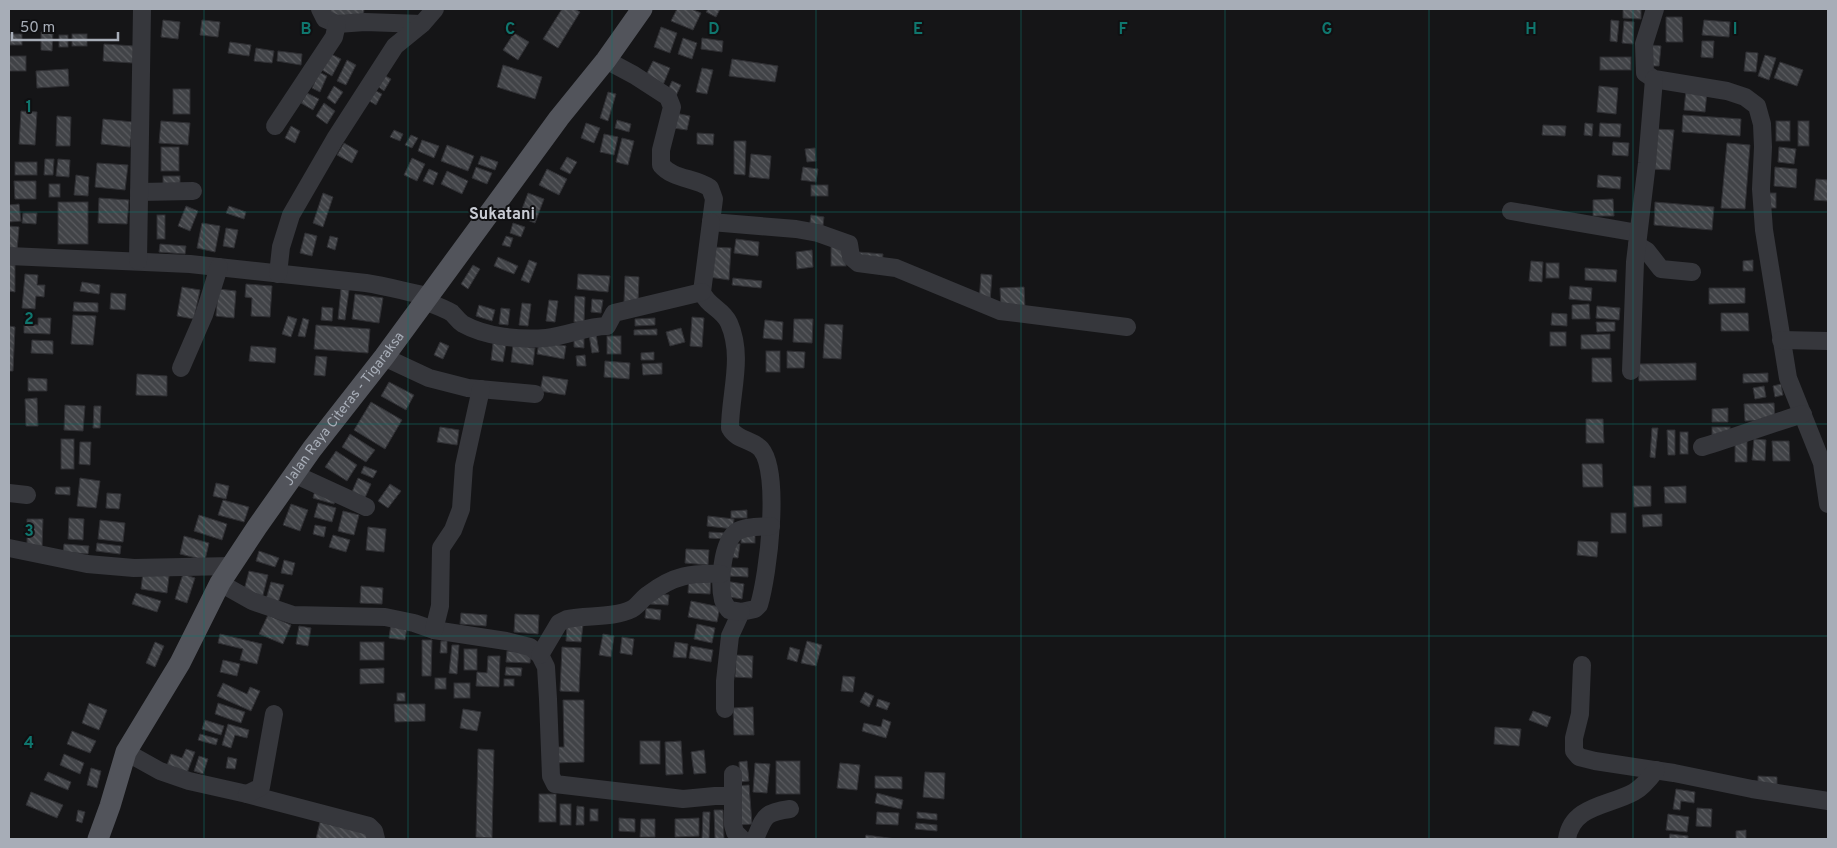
<svg xmlns="http://www.w3.org/2000/svg" width="1837" height="848" viewBox="0 0 1837 848" font-family="Overpass,sans-serif">
<style>
.building{fill:url(#building-back-hatch);stroke:#2f2f33}
.lines{fill:none;stroke-linecap:round;stroke-linejoin:round}
.minor{stroke:#36373c;stroke-width:18}
.major{stroke:#52545b;stroke-width:21}
.grid{fill:none;stroke:#0f766e;stroke-width:1;stroke-opacity:0.55}
.labels{text-anchor:middle;dominant-baseline:central;stroke-width:4;stroke-linejoin:round;paint-order:stroke}
.street-label{font-size:14px;fill:#a7adb7;stroke:#101012}
.quarter-label{font-size:16px;font-weight:bold;fill:#c8cbd3;stroke:#101012}
.grid-label{font-size:16px;text-anchor:middle;font-weight:bold;fill:#0f766e;stroke:#101012;stroke-width:4;stroke-linejoin:round;paint-order:stroke}
</style>
<defs>
<pattern id="building-back-hatch" width="6" height="6" patternUnits="userSpaceOnUse" patternTransform="scale(1.25)"><rect width="6" height="6" fill="#414347"/><path d="M-1 5l2 2M0 0l6 6M5-1l2 2" fill="none" stroke="#5a5b5f"/></pattern>
</defs>
<rect width="100%" height="100%" fill="#151517"/>
<g class="building">
<path d="M 328,9 L 364,9 L 363,19 L 328,17 Z"/>
<path d="M 562,9 L 575,9 L 580,12 L 558,48 L 543,39 Z"/>
<path d="M 677,9 L 691,9 L 701,13 L 693,30 L 671,21 Z"/>
<path d="M 708,9 L 720,9 L 716,17 L 706,12 Z"/>
<path d="M 1623,9 L 1641,9 L 1641,19 L 1623,18 Z"/>
<path d="M 1666,17 L 1682,17 L 1683,42 L 1666,42 Z"/>
<path d="M 163,20 L 180,22 L 178,39 L 161,37 Z"/>
<path d="M 202,20 L 220,22 L 218,37 L 200,35 Z"/>
<path d="M 1611,20 L 1619,21 L 1617,42 L 1610,41 Z"/>
<path d="M 1704,20 L 1730,22 L 1729,37 L 1702,35 Z"/>
<path d="M 1624,21 L 1634,22 L 1633,44 L 1622,43 Z"/>
<path d="M 661,27 L 677,33 L 670,53 L 654,47 Z"/>
<path d="M 41,32 L 53,32 L 52,51 L 41,50 Z"/>
<path d="M 514,33 L 529,42 L 518,60 L 503,50 Z"/>
<rect x="9" y="34" width="13" height="11"/>
<rect x="72" y="34" width="15" height="12"/>
<rect x="59" y="35" width="9" height="12"/>
<path d="M 683,38 L 697,43 L 692,59 L 678,54 Z"/>
<path d="M 702,38 L 723,41 L 722,52 L 701,49 Z"/>
<path d="M 1702,41 L 1714,41 L 1713,58 L 1701,57 Z"/>
<path d="M 230,42 L 251,45 L 249,56 L 228,53 Z"/>
<path d="M 104,44 L 134,46 L 133,63 L 103,61 Z"/>
<path d="M 1651,45 L 1661,46 L 1659,66 L 1650,66 Z"/>
<path d="M 256,48 L 274,51 L 272,63 L 254,61 Z"/>
<path d="M 278,51 L 302,54 L 301,65 L 277,61 Z"/>
<path d="M 1746,52 L 1758,53 L 1756,72 L 1744,71 Z"/>
<path d="M 331,54 L 341,59 L 332,76 L 322,70 Z"/>
<path d="M 1765,55 L 1776,58 L 1769,80 L 1758,76 Z"/>
<rect x="9" y="56" width="17" height="15"/>
<rect x="1600" y="57" width="31" height="13"/>
<path d="M 732,59 L 778,66 L 775,82 L 729,76 Z"/>
<path d="M 347,60 L 356,65 L 346,85 L 337,81 Z"/>
<path d="M 653,61 L 670,68 L 663,85 L 645,77 Z"/>
<path d="M 1780,62 L 1803,70 L 1797,86 L 1774,78 Z"/>
<path d="M 503,65 L 542,77 L 535,99 L 497,87 Z"/>
<path d="M 702,68 L 713,70 L 707,94 L 696,92 Z"/>
<path d="M 68,69 L 69,86 L 37,88 L 36,71 Z"/>
<path d="M 319,72 L 327,76 L 320,92 L 312,88 Z"/>
<path d="M 382,74 L 391,79 L 384,91 L 376,85 Z"/>
<path d="M 672,81 L 681,85 L 675,98 L 666,94 Z"/>
<path d="M 334,86 L 343,92 L 335,104 L 327,98 Z"/>
<path d="M 1599,86 L 1618,88 L 1616,114 L 1597,112 Z"/>
<rect x="173" y="89" width="17" height="25"/>
<path d="M 372,89 L 382,94 L 376,105 L 366,99 Z"/>
<path d="M 1686,90 L 1707,92 L 1705,112 L 1684,110 Z"/>
<path d="M 608,92 L 616,94 L 608,121 L 600,118 Z"/>
<path d="M 307,93 L 319,99 L 313,110 L 301,103 Z"/>
<path d="M 324,103 L 335,111 L 327,124 L 316,116 Z"/>
<path d="M 21,111 L 37,112 L 35,145 L 19,144 Z"/>
<path d="M 675,113 L 690,116 L 687,130 L 673,128 Z"/>
<path d="M 1683,115 L 1741,119 L 1740,136 L 1682,132 Z"/>
<path d="M 57,116 L 71,117 L 70,146 L 56,146 Z"/>
<path d="M 103,119 L 133,122 L 130,147 L 101,144 Z"/>
<path d="M 617,120 L 631,124 L 629,132 L 615,128 Z"/>
<path d="M 161,121 L 190,123 L 188,145 L 159,143 Z"/>
<rect x="1776" y="121" width="14" height="20"/>
<rect x="1798" y="121" width="11" height="25"/>
<path d="M 586,123 L 600,128 L 594,143 L 581,138 Z"/>
<path d="M 1585,123 L 1593,124 L 1592,136 L 1584,135 Z"/>
<path d="M 1600,123 L 1621,124 L 1620,137 L 1599,136 Z"/>
<path d="M 1543,125 L 1566,126 L 1565,136 L 1542,135 Z"/>
<path d="M 291,126 L 300,131 L 295,143 L 285,138 Z"/>
<path d="M 1655,129 L 1674,130 L 1670,170 L 1651,169 Z"/>
<path d="M 394,130 L 403,134 L 400,141 L 390,137 Z"/>
<path d="M 697,133 L 714,134 L 713,145 L 697,144 Z"/>
<path d="M 604,134 L 618,137 L 614,155 L 600,152 Z"/>
<path d="M 411,135 L 418,138 L 412,148 L 405,145 Z"/>
<path d="M 622,138 L 634,141 L 628,165 L 616,162 Z"/>
<path d="M 422,140 L 439,146 L 434,158 L 418,151 Z"/>
<path d="M 734,141 L 746,141 L 745,175 L 734,174 Z"/>
<path d="M 1613,142 L 1629,143 L 1628,156 L 1612,155 Z"/>
<path d="M 344,143 L 358,151 L 352,163 L 337,155 Z"/>
<path d="M 1727,143 L 1750,145 L 1745,209 L 1721,208 Z"/>
<path d="M 447,145 L 474,156 L 468,171 L 441,161 Z"/>
<rect x="161" y="147" width="18" height="24"/>
<path d="M 1779,147 L 1796,149 L 1794,164 L 1778,162 Z"/>
<path d="M 815,148 L 816,161 L 807,162 L 805,149 Z"/>
<path d="M 751,154 L 771,156 L 769,179 L 749,177 Z"/>
<path d="M 481,156 L 498,162 L 495,170 L 478,164 Z"/>
<path d="M 567,157 L 577,162 L 570,174 L 560,169 Z"/>
<path d="M 412,158 L 425,164 L 417,181 L 404,175 Z"/>
<path d="M 45,159 L 54,159 L 53,175 L 44,175 Z"/>
<path d="M 58,159 L 70,160 L 69,177 L 56,176 Z"/>
<rect x="15" y="162" width="22" height="13"/>
<path d="M 97,163 L 128,165 L 125,190 L 95,187 Z"/>
<path d="M 476,167 L 492,173 L 487,184 L 472,178 Z"/>
<path d="M 803,167 L 818,169 L 816,182 L 801,180 Z"/>
<path d="M 1775,167 L 1797,169 L 1796,188 L 1774,186 Z"/>
<path d="M 429,169 L 438,173 L 433,185 L 423,181 Z"/>
<path d="M 547,169 L 567,179 L 559,195 L 539,185 Z"/>
<path d="M 447,171 L 468,181 L 462,194 L 441,184 Z"/>
<path d="M 76,175 L 89,177 L 88,196 L 74,195 Z"/>
<path d="M 1598,175 L 1621,177 L 1620,189 L 1597,187 Z"/>
<rect x="163" y="176" width="17" height="12"/>
<path d="M 1816,179 L 1828,180 L 1828,201 L 1814,200 Z"/>
<path d="M 14,181 L 36,181 L 36,199 L 15,199 Z"/>
<rect x="49" y="184" width="11" height="13"/>
<rect x="811" y="185" width="17" height="11"/>
<path d="M 323,193 L 333,197 L 323,227 L 313,223 Z"/>
<path d="M 528,193 L 544,199 L 535,223 L 519,217 Z"/>
<rect x="1764" y="193" width="12" height="15"/>
<path d="M 99,198 L 129,200 L 127,224 L 98,223 Z"/>
<path d="M 1613,199 L 1614,216 L 1593,216 L 1593,200 Z"/>
<rect x="58" y="202" width="30" height="42"/>
<path d="M 1655,202 L 1714,207 L 1712,230 L 1654,225 Z"/>
<path d="M 19,204 L 21,221 L 9,222 L 9,205 Z"/>
<path d="M 186,206 L 198,211 L 190,231 L 178,226 Z"/>
<path d="M 229,206 L 246,212 L 244,219 L 226,213 Z"/>
<path d="M 23,213 L 37,213 L 36,224 L 22,223 Z"/>
<rect x="157" y="215" width="8" height="24"/>
<path d="M 811,215 L 824,217 L 822,233 L 809,230 Z"/>
<path d="M 202,223 L 220,226 L 215,252 L 197,248 Z"/>
<path d="M 513,223 L 525,227 L 521,237 L 510,233 Z"/>
<path d="M 9,226 L 19,227 L 17,251 L 9,250 Z"/>
<path d="M 226,228 L 238,230 L 234,248 L 223,246 Z"/>
<path d="M 305,233 L 317,236 L 312,256 L 300,253 Z"/>
<path d="M 330,236 L 338,238 L 335,250 L 327,247 Z"/>
<path d="M 506,236 L 513,238 L 510,247 L 502,245 Z"/>
<path d="M 736,239 L 759,242 L 758,256 L 734,253 Z"/>
<rect x="831" y="243" width="15" height="23"/>
<path d="M 160,244 L 186,246 L 185,254 L 159,252 Z"/>
<path d="M 713,247 L 731,248 L 729,280 L 709,277 Z"/>
<path d="M 812,250 L 813,267 L 797,269 L 796,252 Z"/>
<path d="M 858,252 L 883,254 L 882,265 L 857,262 Z"/>
<path d="M 498,257 L 518,266 L 514,274 L 494,266 Z"/>
<path d="M 529,260 L 537,263 L 529,283 L 521,280 Z"/>
<path d="M 1753,260 L 1753,271 L 1743,271 L 1743,261 Z"/>
<path d="M 1531,261 L 1543,262 L 1542,282 L 1529,281 Z"/>
<rect x="1546" y="263" width="13" height="15"/>
<path d="M 9,265 L 15,265 L 15,292 L 9,291 Z"/>
<path d="M 473,265 L 480,269 L 468,289 L 461,284 Z"/>
<path d="M 1585,268 L 1617,270 L 1616,282 L 1585,280 Z"/>
<path d="M 25,274 L 38,275 L 37,285 L 45,285 L 44,297 L 36,296 L 35,309 L 22,308 Z"/>
<path d="M 578,274 L 610,276 L 608,292 L 577,289 Z"/>
<path d="M 981,274 L 992,275 L 990,302 L 979,302 Z"/>
<path d="M 625,276 L 639,277 L 638,302 L 624,302 Z"/>
<path d="M 733,278 L 762,281 L 761,288 L 732,285 Z"/>
<path d="M 82,282 L 100,285 L 99,294 L 80,291 Z"/>
<path d="M 246,284 L 272,286 L 270,317 L 251,316 L 252,298 L 245,297 Z"/>
<path d="M 1570,286 L 1592,288 L 1591,301 L 1569,299 Z"/>
<path d="M 182,287 L 200,290 L 194,319 L 177,316 Z"/>
<path d="M 1024,287 L 1025,308 L 1001,310 L 1000,288 Z"/>
<path d="M 1709,288 L 1745,288 L 1745,303 L 1709,304 Z"/>
<path d="M 218,289 L 236,291 L 234,318 L 216,316 Z"/>
<path d="M 341,289 L 349,290 L 345,320 L 338,319 Z"/>
<path d="M 111,293 L 126,294 L 125,310 L 110,309 Z"/>
<path d="M 355,294 L 383,298 L 379,323 L 352,319 Z"/>
<path d="M 575,296 L 585,297 L 584,322 L 574,322 Z"/>
<path d="M 592,299 L 603,300 L 601,313 L 591,312 Z"/>
<path d="M 549,300 L 558,301 L 555,322 L 546,321 Z"/>
<path d="M 74,302 L 98,303 L 98,312 L 73,311 Z"/>
<path d="M 522,303 L 531,304 L 528,326 L 519,325 Z"/>
<path d="M 1589,304 L 1590,319 L 1572,319 L 1572,305 Z"/>
<path d="M 479,305 L 495,310 L 492,321 L 476,316 Z"/>
<path d="M 1597,306 L 1620,308 L 1619,320 L 1596,318 Z"/>
<path d="M 322,307 L 333,308 L 332,321 L 321,320 Z"/>
<path d="M 501,308 L 510,309 L 508,325 L 499,324 Z"/>
<path d="M 1552,313 L 1567,314 L 1567,326 L 1551,325 Z"/>
<path d="M 1721,313 L 1748,313 L 1749,331 L 1721,331 Z"/>
<path d="M 73,315 L 96,316 L 93,345 L 71,344 Z"/>
<path d="M 288,316 L 297,319 L 291,337 L 282,334 Z"/>
<path d="M 692,317 L 704,318 L 702,347 L 690,346 Z"/>
<path d="M 38,318 L 51,318 L 50,334 L 24,333 L 24,324 L 38,325 Z"/>
<path d="M 303,318 L 309,320 L 305,337 L 298,336 Z"/>
<path d="M 655,318 L 655,325 L 635,326 L 635,319 Z"/>
<path d="M 794,319 L 813,319 L 812,343 L 793,342 Z"/>
<path d="M 765,320 L 783,322 L 782,340 L 763,338 Z"/>
<path d="M 1596,322 L 1615,322 L 1615,331 L 1597,332 Z"/>
<path d="M 825,324 L 843,325 L 841,359 L 823,358 Z"/>
<path d="M 316,325 L 370,329 L 368,353 L 314,349 Z"/>
<path d="M 9,326 L 15,327 L 13,371 L 9,371 Z"/>
<path d="M 681,328 L 685,342 L 670,346 L 666,332 Z"/>
<path d="M 657,329 L 657,335 L 634,335 L 634,330 Z"/>
<rect x="1550" y="332" width="16" height="14"/>
<path d="M 596,334 L 599,352 L 592,353 L 589,335 Z"/>
<path d="M 1610,334 L 1610,349 L 1581,349 L 1581,335 Z"/>
<rect x="607" y="336" width="14" height="18"/>
<path d="M 574,337 L 584,337 L 584,348 L 574,347 Z"/>
<path d="M 32,340 L 53,341 L 53,354 L 31,353 Z"/>
<path d="M 440,342 L 449,346 L 443,359 L 434,355 Z"/>
<path d="M 539,342 L 566,346 L 564,359 L 537,354 Z"/>
<path d="M 493,343 L 506,345 L 503,362 L 491,360 Z"/>
<path d="M 513,345 L 535,348 L 533,365 L 511,362 Z"/>
<path d="M 251,346 L 276,348 L 275,363 L 249,361 Z"/>
<rect x="766" y="351" width="14" height="21"/>
<path d="M 787,351 L 805,352 L 804,368 L 787,368 Z"/>
<path d="M 654,352 L 654,360 L 641,360 L 641,353 Z"/>
<path d="M 585,355 L 586,366 L 577,366 L 576,356 Z"/>
<path d="M 316,356 L 327,357 L 325,376 L 314,375 Z"/>
<path d="M 1592,358 L 1611,358 L 1612,382 L 1592,382 Z"/>
<path d="M 605,361 L 630,363 L 629,379 L 604,377 Z"/>
<path d="M 662,363 L 662,374 L 643,375 L 642,364 Z"/>
<path d="M 1696,363 L 1696,380 L 1639,381 L 1638,364 Z"/>
<path d="M 1768,373 L 1768,382 L 1743,383 L 1743,374 Z"/>
<path d="M 137,374 L 167,376 L 167,396 L 136,395 Z"/>
<path d="M 543,376 L 568,380 L 565,395 L 540,391 Z"/>
<path d="M 28,378 L 47,379 L 47,391 L 28,391 Z"/>
<path d="M 389,382 L 414,395 L 406,410 L 381,396 Z"/>
<path d="M 1781,384 L 1783,395 L 1775,397 L 1773,386 Z"/>
<path d="M 1764,386 L 1766,397 L 1755,399 L 1753,388 Z"/>
<path d="M 37,398 L 38,426 L 26,426 L 25,399 Z"/>
<path d="M 371,402 L 402,420 L 385,449 L 354,430 Z"/>
<path d="M 1774,403 L 1775,420 L 1745,421 L 1744,404 Z"/>
<path d="M 65,405 L 85,406 L 83,431 L 64,430 Z"/>
<path d="M 94,406 L 101,406 L 100,428 L 93,428 Z"/>
<path d="M 1728,408 L 1728,422 L 1712,422 L 1712,409 Z"/>
<path d="M 1586,419 L 1603,419 L 1604,443 L 1586,443 Z"/>
<path d="M 440,427 L 459,430 L 457,445 L 437,442 Z"/>
<rect x="1712" y="427" width="18" height="9"/>
<path d="M 1652,428 L 1658,428 L 1655,458 L 1650,457 Z"/>
<path d="M 1667,430 L 1675,430 L 1675,455 L 1668,455 Z"/>
<rect x="1680" y="432" width="8" height="22"/>
<path d="M 350,434 L 375,450 L 366,462 L 342,447 Z"/>
<rect x="61" y="439" width="13" height="30"/>
<path d="M 1754,439 L 1766,440 L 1765,461 L 1752,460 Z"/>
<path d="M 1747,440 L 1747,462 L 1735,462 L 1735,441 Z"/>
<path d="M 1772,441 L 1789,441 L 1790,461 L 1773,461 Z"/>
<path d="M 80,442 L 91,442 L 90,465 L 79,464 Z"/>
<path d="M 336,451 L 357,465 L 347,481 L 325,467 Z"/>
<path d="M 1582,464 L 1602,464 L 1603,487 L 1583,487 Z"/>
<path d="M 364,466 L 377,471 L 373,478 L 361,473 Z"/>
<path d="M 80,478 L 100,481 L 96,508 L 77,506 Z"/>
<path d="M 358,478 L 371,484 L 364,500 L 351,494 Z"/>
<path d="M 216,483 L 229,486 L 226,499 L 213,496 Z"/>
<path d="M 390,484 L 401,491 L 388,508 L 378,501 Z"/>
<path d="M 1633,486 L 1651,486 L 1651,506 L 1634,507 Z"/>
<path d="M 1686,486 L 1686,503 L 1665,503 L 1664,487 Z"/>
<path d="M 56,487 L 70,487 L 70,495 L 55,494 Z"/>
<path d="M 315,490 L 336,496 L 334,504 L 313,498 Z"/>
<path d="M 107,493 L 121,494 L 119,509 L 106,508 Z"/>
<path d="M 223,500 L 249,507 L 244,522 L 218,515 Z"/>
<path d="M 318,503 L 336,508 L 332,522 L 314,517 Z"/>
<path d="M 291,504 L 308,510 L 300,531 L 283,525 Z"/>
<path d="M 747,510 L 747,518 L 731,518 L 731,511 Z"/>
<path d="M 343,511 L 359,515 L 354,535 L 338,531 Z"/>
<rect x="1611" y="513" width="15" height="20"/>
<path d="M 1662,514 L 1662,526 L 1643,527 L 1642,515 Z"/>
<path d="M 199,515 L 227,524 L 222,540 L 194,531 Z"/>
<path d="M 708,516 L 734,519 L 733,529 L 707,526 Z"/>
<path d="M 69,518 L 84,519 L 83,540 L 68,539 Z"/>
<path d="M 27,519 L 43,519 L 42,548 L 27,548 Z"/>
<path d="M 100,520 L 125,523 L 123,542 L 98,539 Z"/>
<path d="M 315,525 L 326,527 L 324,537 L 313,534 Z"/>
<path d="M 368,527 L 386,529 L 384,552 L 366,550 Z"/>
<rect x="741" y="531" width="14" height="12"/>
<path d="M 709,532 L 727,533 L 727,539 L 709,538 Z"/>
<path d="M 333,535 L 350,540 L 346,552 L 329,547 Z"/>
<path d="M 184,536 L 209,543 L 205,560 L 180,554 Z"/>
<path d="M 1578,541 L 1598,542 L 1597,557 L 1577,555 Z"/>
<path d="M 97,543 L 121,546 L 120,554 L 96,551 Z"/>
<path d="M 728,543 L 740,544 L 738,558 L 726,557 Z"/>
<path d="M 64,544 L 89,546 L 88,554 L 63,552 Z"/>
<path d="M 686,549 L 709,550 L 708,565 L 685,563 Z"/>
<path d="M 259,551 L 279,558 L 275,567 L 256,561 Z"/>
<path d="M 284,560 L 295,563 L 292,575 L 281,573 Z"/>
<path d="M 728,567 L 748,568 L 748,577 L 728,576 Z"/>
<path d="M 249,571 L 268,575 L 262,599 L 243,594 Z"/>
<path d="M 143,572 L 169,576 L 167,593 L 141,589 Z"/>
<path d="M 183,574 L 195,578 L 187,603 L 175,599 Z"/>
<path d="M 689,576 L 711,578 L 710,594 L 688,593 Z"/>
<path d="M 725,581 L 744,584 L 742,599 L 723,596 Z"/>
<path d="M 271,582 L 284,585 L 278,603 L 266,599 Z"/>
<path d="M 361,586 L 383,588 L 382,604 L 360,603 Z"/>
<path d="M 136,593 L 161,601 L 157,612 L 132,604 Z"/>
<path d="M 649,593 L 669,595 L 668,605 L 649,604 Z"/>
<path d="M 691,601 L 720,607 L 717,622 L 688,617 Z"/>
<path d="M 646,608 L 661,610 L 660,620 L 645,618 Z"/>
<path d="M 461,613 L 487,615 L 486,626 L 460,624 Z"/>
<path d="M 515,614 L 539,615 L 538,634 L 514,632 Z"/>
<path d="M 268,615 L 291,625 L 283,644 L 259,634 Z"/>
<path d="M 391,624 L 407,627 L 405,640 L 389,638 Z"/>
<path d="M 567,624 L 583,625 L 581,642 L 566,641 Z"/>
<path d="M 697,624 L 715,628 L 712,643 L 694,639 Z"/>
<path d="M 299,626 L 311,628 L 308,646 L 296,644 Z"/>
<path d="M 220,634 L 262,644 L 257,664 L 240,660 L 243,649 L 218,643 Z"/>
<path d="M 603,634 L 614,636 L 611,657 L 599,655 Z"/>
<path d="M 622,637 L 634,639 L 632,655 L 620,653 Z"/>
<path d="M 422,640 L 432,640 L 431,676 L 422,676 Z"/>
<path d="M 441,641 L 447,641 L 447,653 L 440,653 Z"/>
<path d="M 807,641 L 822,645 L 816,666 L 801,663 Z"/>
<path d="M 155,642 L 164,646 L 155,667 L 146,663 Z"/>
<rect x="360" y="642" width="24" height="18"/>
<path d="M 675,642 L 688,644 L 686,658 L 673,657 Z"/>
<path d="M 452,645 L 459,645 L 457,674 L 449,673 Z"/>
<path d="M 691,646 L 713,650 L 711,662 L 689,658 Z"/>
<path d="M 562,647 L 581,648 L 579,692 L 560,691 Z"/>
<path d="M 790,647 L 800,650 L 797,662 L 787,659 Z"/>
<rect x="464" y="649" width="13" height="21"/>
<path d="M 507,651 L 531,652 L 530,663 L 506,662 Z"/>
<path d="M 736,655 L 753,656 L 752,678 L 735,677 Z"/>
<path d="M 488,656 L 500,656 L 499,687 L 476,686 L 477,672 L 487,673 Z"/>
<path d="M 223,660 L 240,664 L 237,676 L 220,672 Z"/>
<path d="M 506,667 L 522,668 L 521,676 L 505,675 Z"/>
<path d="M 384,668 L 384,683 L 360,684 L 360,669 Z"/>
<path d="M 843,676 L 855,677 L 853,692 L 841,691 Z"/>
<rect x="435" y="678" width="11" height="11"/>
<rect x="504" y="679" width="10" height="7"/>
<path d="M 223,683 L 247,694 L 250,687 L 260,691 L 251,711 L 217,696 Z"/>
<rect x="454" y="683" width="16" height="15"/>
<path d="M 865,692 L 874,696 L 869,707 L 860,702 Z"/>
<rect x="397" y="693" width="8" height="8"/>
<path d="M 878,699 L 890,703 L 887,710 L 876,706 Z"/>
<path d="M 563,700 L 584,700 L 584,762 L 554,763 L 553,747 L 564,747 Z"/>
<path d="M 89,703 L 107,710 L 99,730 L 82,723 Z"/>
<path d="M 218,703 L 245,712 L 241,723 L 215,714 Z"/>
<path d="M 394,704 L 425,704 L 425,721 L 395,722 Z"/>
<path d="M 753,707 L 754,735 L 734,735 L 733,708 Z"/>
<path d="M 463,709 L 481,712 L 477,731 L 460,728 Z"/>
<path d="M 1533,711 L 1551,717 L 1547,727 L 1529,720 Z"/>
<path d="M 883,719 L 891,722 L 886,738 L 862,731 L 864,723 L 881,727 Z"/>
<path d="M 205,720 L 224,726 L 221,735 L 202,729 Z"/>
<path d="M 228,724 L 249,730 L 247,738 L 235,735 L 231,748 L 222,745 Z"/>
<path d="M 1495,727 L 1521,729 L 1519,746 L 1494,744 Z"/>
<path d="M 72,731 L 96,741 L 90,753 L 67,744 Z"/>
<path d="M 200,734 L 218,739 L 216,745 L 198,740 Z"/>
<rect x="640" y="741" width="20" height="23"/>
<path d="M 681,741 L 683,774 L 666,775 L 665,742 Z"/>
<path d="M 186,749 L 195,752 L 187,773 L 167,765 L 171,754 L 182,758 Z"/>
<path d="M 478,749 L 494,750 L 492,838 L 476,837 Z"/>
<path d="M 704,750 L 706,773 L 694,774 L 691,752 Z"/>
<path d="M 64,754 L 84,763 L 80,774 L 60,765 Z"/>
<path d="M 199,756 L 208,759 L 203,774 L 194,771 Z"/>
<path d="M 228,757 L 237,759 L 235,769 L 226,768 Z"/>
<path d="M 747,761 L 749,781 L 740,782 L 739,762 Z"/>
<rect x="776" y="761" width="24" height="33"/>
<path d="M 755,763 L 770,764 L 767,793 L 753,792 Z"/>
<path d="M 840,763 L 860,765 L 857,790 L 837,788 Z"/>
<path d="M 91,768 L 101,771 L 97,788 L 87,785 Z"/>
<path d="M 48,772 L 71,782 L 68,790 L 44,780 Z"/>
<path d="M 925,772 L 945,773 L 944,799 L 923,797 Z"/>
<path d="M 875,776 L 902,777 L 902,789 L 875,788 Z"/>
<path d="M 1758,776 L 1777,777 L 1777,789 L 1758,788 Z"/>
<path d="M 749,785 L 752,824 L 738,825 L 735,786 Z"/>
<path d="M 1676,789 L 1695,792 L 1694,803 L 1681,801 L 1680,810 L 1673,809 Z"/>
<path d="M 31,792 L 63,805 L 57,818 L 26,805 Z"/>
<path d="M 877,793 L 903,800 L 901,809 L 875,803 Z"/>
<rect x="539" y="794" width="17" height="28"/>
<rect x="560" y="804" width="11" height="21"/>
<path d="M 577,806 L 584,807 L 584,825 L 576,825 Z"/>
<path d="M 1697,808 L 1712,809 L 1711,827 L 1696,826 Z"/>
<rect x="590" y="809" width="8" height="12"/>
<path d="M 78,810 L 85,812 L 82,823 L 76,821 Z"/>
<path d="M 714,810 L 723,810 L 724,839 L 715,839 Z"/>
<path d="M 703,812 L 710,812 L 709,839 L 702,839 Z"/>
<path d="M 877,812 L 899,813 L 898,825 L 876,824 Z"/>
<path d="M 917,812 L 937,814 L 937,820 L 917,818 Z"/>
<path d="M 1668,814 L 1689,817 L 1687,832 L 1666,830 Z"/>
<path d="M 619,818 L 635,819 L 635,832 L 619,831 Z"/>
<path d="M 699,818 L 699,836 L 675,837 L 675,819 Z"/>
<path d="M 641,819 L 655,819 L 655,837 L 640,837 Z"/>
<path d="M 320,822 L 372,834 L 371,839 L 316,839 Z"/>
<path d="M 916,823 L 937,825 L 937,831 L 915,829 Z"/>
<path d="M 1746,830 L 1746,839 L 1736,839 L 1736,831 Z"/>
<path d="M 1670,834 L 1688,836 L 1688,839 L 1669,839 Z"/>
<path d="M 866,835 L 896,839 L 865,839 Z"/>
</g>
<g class="lines">
<g class="minor">
<path d="M 320,9 L 325,19 L 337,24 L 365,22 L 422,24"/>
<path d="M 1655,9 L 1644,44 L 1645,73 L 1654,79 L 1727,91 L 1745,97 L 1757,106 L 1762,124 L 1763,147 L 1761,189 L 1764,230 L 1788,378 L 1822,463 L 1828,504"/>
<path d="M 606,60 L 634,75 L 668,97 L 672,107 L 661,150 L 661,165 C 674,180 694,177 710,188 L 714,199 L 711,222 L 796,229 L 818,233 L 849,244 L 851,257 L 858,263 L 896,268 L 1000,311 L 1127,327"/>
<path d="M 275,126 L 334,37 L 337,24"/>
<path d="M 139,192 L 193,191"/>
<path d="M 1511,211 L 1638,233"/>
<path d="M 711,222 L 702,292 C 707,306 723,309 729,323 C 744,357 730,394 730,428 C 737,441 752,439 761,449 C 781,473 768,575 759,605 L 755,609 L 741,612 L 730,636 L 725,681 L 725,709"/>
<path d="M 1637,245 L 1647,251 L 1661,269 L 1692,272"/>
<path d="M 9,256 L 190,264 L 366,283 C 387,286 406,292 427,296"/>
<path d="M 138,261 L 142,9"/>
<path d="M 278,274 L 281,247 L 291,215 L 335,139 L 395,46 L 422,24 L 435,9"/>
<path d="M 424,301 C 432,304 444,308 452,313 C 456,317 458,321 463,324 C 486,337 520,340 546,338 C 567,336 587,326 607,326 L 614,313 L 702,292"/>
<path d="M 1781,340 L 1828,341"/>
<path d="M 384,357 L 429,378 L 468,388 L 535,394"/>
<path d="M 181,368 L 204,315 L 219,267"/>
<path d="M 1631,371 L 1635,262 L 1647,163 L 1654,79"/>
<path d="M 1702,447 C 1736,437 1769,424 1803,414"/>
<path d="M 294,474 L 366,507"/>
<path d="M 9,493 L 27,495"/>
<path d="M 9,548 L 87,564 L 134,568 L 232,566"/>
<path d="M 220,583 L 252,601 L 293,615 L 385,617 L 414,623 L 434,630 L 506,641 L 530,647 L 540,655 L 546,667 L 548,699 L 551,776 L 555,784 L 683,799 L 715,796 L 733,796"/>
<path d="M 741,612 L 729,610 C 726,606 724,603 723,600 C 719,583 722,543 736,532 C 745,526 760,527 771,526"/>
<path d="M 434,630 L 440,606 L 441,548 L 453,530 L 461,509 L 464,466 L 481,389"/>
<path d="M 540,655 L 559,623 L 567,619 C 587,615 614,618 632,609 C 639,605 642,598 649,594 C 674,575 691,573 721,574"/>
<path d="M 1582,665 L 1580,714 L 1574,738 L 1574,751 L 1579,757 L 1595,761 L 1674,773 L 1752,789 L 1828,801"/>
<path d="M 126,752 L 160,771 L 189,781 L 247,794 L 369,826 L 374,831 L 376,839"/>
<path d="M 733,774 L 733,825 L 735,832 L 742,839"/>
<path d="M 247,794 L 261,787 L 274,714"/>
<path d="M 755,839 C 765,816 763,813 790,809"/>
<path d="M 1567,839 C 1572,805 1609,806 1634,792 C 1643,787 1650,778 1656,770"/>
</g>
<path class="major" id="s1" d="M 98,839 L 110,806 L 126,752 L 180,663 L 220,583 L 257,527 L 312,449 L 384,357 L 559,118 L 606,60 L 642,9"/>
</g>
<path class="grid" d="M 204,9 L 204,839M 408,9 L 408,839M 612,9 L 612,839M 816,9 L 816,839M 1021,9 L 1021,839M 1225,9 L 1225,839M 1429,9 L 1429,839M 1633,9 L 1633,839M 9,212 L 1828,212M 9,424 L 1828,424M 9,636 L 1828,636"/>
<g class="labels">
<g class="street-label">
<text stroke="none"><textPath href="#s1" startOffset="499">Jalan Raya Citeras - Tigaraksa</textPath></text>
</g>
<g class="quarter-label">
<text x="502" y="215">Sukatani</text>
</g>
</g>
<g class="grid-label">
<text x="306" y="34">B</text>
<text x="510" y="34">C</text>
<text x="714" y="34">D</text>
<text x="918" y="34">E</text>
<text x="1123" y="34">F</text>
<text x="1327" y="34">G</text>
<text x="1531" y="34">H</text>
<text x="1735" y="34">I</text>
<text x="29" y="112">1</text>
<text x="29" y="324">2</text>
<text x="29" y="536">3</text>
<text x="29" y="748">4</text>
</g>
<rect width="1837" height="848" fill="none" stroke="#a7adb7" stroke-width="20"/>
<path d="M12 32v8h106v-8" fill="none" stroke="#a7adb7" stroke-width="2.5"/>
<text x="20" y="32" font-size="15" fill="#a7adb7" stroke="#101012" stroke-width="4" paint-order="stroke">50 m</text>
</svg>
